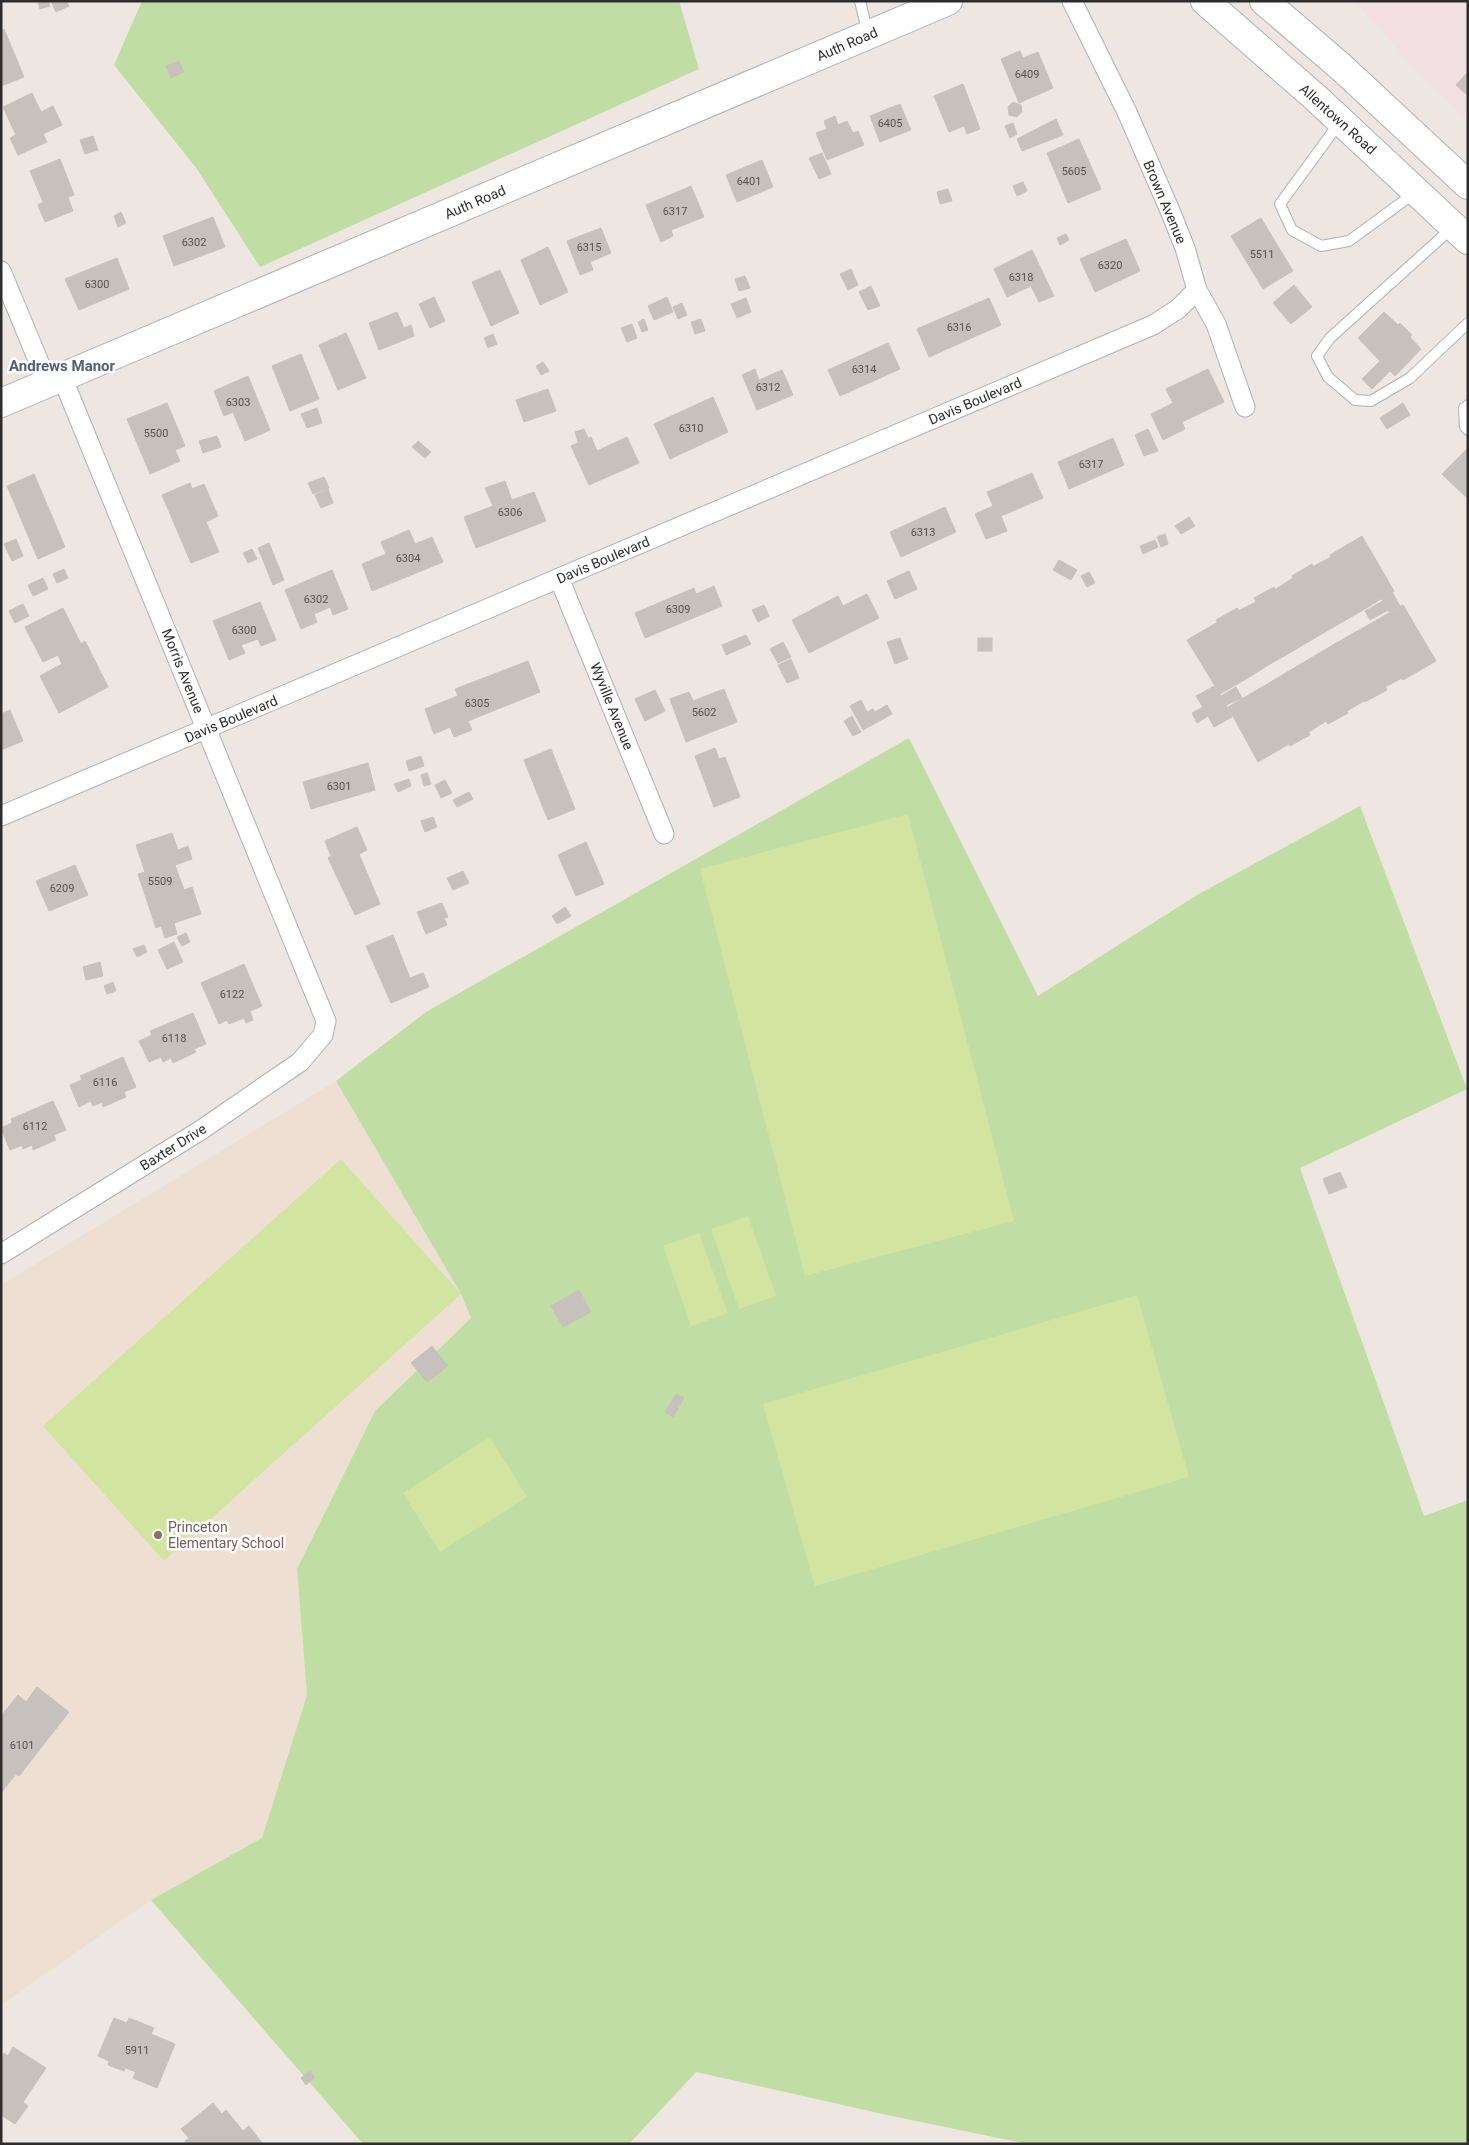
<svg xmlns="http://www.w3.org/2000/svg" width="1469" height="2145" viewBox="0 0 1469 2145" font-family="Roboto,sans-serif">
<style>
.education{fill:#ede0d2}
.medical{fill:#f2e0e3}
.green{fill:#c0dea3}
.pitch{fill:#d1e4a0}
.building{fill:#c6c1bc;stroke:#c9c1ba}
.lines{fill:none;stroke-linecap:round;stroke-linejoin:round}
.service-casing{stroke:#adb1b8;stroke-width:12}
.minor-casing{stroke:#adb1b8;stroke-width:21}
.secondary-casing{stroke:#adb1b8;stroke-width:30}
.service{stroke:#fff;stroke-width:10}
.minor{stroke:#fff;stroke-width:19}
.secondary{stroke:#fff;stroke-width:28}
.education-dot{fill:#8d6e63;stroke:#fff;stroke-width:2}
.labels{text-anchor:middle;dominant-baseline:central;stroke-width:5;stroke-linejoin:round;paint-order:stroke}
.number-label{font-size:11px;fill:#535251}
.street-label{font-size:14px;fill:#2d2d2d;stroke:#fff}
.education-label{font-size:14px;fill:#785e54;stroke:#fff;text-anchor:start}
.neighbourhood-label{font-size:15px;font-weight:bold;fill:#515e7a;stroke:#fff}
</style>
<rect width="100%" height="100%" fill="#ede6e1"/>
<path class="education" d="M 336,1081 L 461,1294 L 471,1318 L 375,1411 L 297,1569 L 307,1695 L 262,1838 L 151,1900 L 1,2005 L 1,1285 Z"/>
<path class="medical" d="M 1355,1 L 1468,1 L 1468,120 L 1419,73 Z"/>
<g class="green">
<path d="M 142,1 L 679,1 L 699,69 L 260,267 L 197,169 L 114,65 Z"/>
<path d="M 909,738 L 1038,996 L 1197,895 L 1360,806 L 1467,1089 L 1300,1168 L 1424,1516 L 1468,1500 L 1468,2144 L 1028,2144 L 887,2115 L 696,2072 L 629,2144 L 363,2144 L 151,1900 L 262,1838 L 307,1695 L 297,1569 L 375,1411 L 471,1318 L 461,1294 L 336,1081 L 426,1012 Z"/>
</g>
<g class="pitch">
<path d="M 908,814 L 1014,1221 L 805,1276 L 700,869 Z"/>
<path d="M 341,1159 L 461,1294 L 164,1561 L 43,1426 Z"/>
<path d="M 748,1216 L 776,1296 L 739,1309 L 711,1229 Z"/>
<path d="M 699,1233 L 728,1313 L 691,1326 L 663,1246 Z"/>
<path d="M 1137,1295 L 1189,1477 L 815,1586 L 763,1404 Z"/>
<path d="M 490,1437 L 527,1497 L 440,1552 L 403,1493 Z"/>
</g>
<g class="building">
<path d="M 48,1 L 50,6 L 40,9 L 38,2 Z"/>
<path d="M 51,1 L 66,1 L 69,6 L 56,12 Z"/>
<path d="M 4,29 L 24,77 L 1,86 L 1,31 Z"/>
<path d="M 1020,51 L 1023,58 L 1038,52 L 1053,88 L 1019,103 L 1001,59 Z"/>
<path d="M 179,61 L 184,72 L 171,78 L 166,66 Z"/>
<path d="M 1468,72 L 1468,96 L 1456,85 Z"/>
<path d="M 963,84 L 980,129 L 967,134 L 964,126 L 949,132 L 934,96 Z"/>
<path d="M 32,93 L 41,112 L 53,106 L 62,125 L 43,134 L 47,142 L 18,155 L 10,138 L 16,135 L 3,107 Z"/>
<path d="M 1013,102 L 1021,105 L 1022,112 L 1017,117 L 1009,115 L 1008,107 Z"/>
<path d="M 900,104 L 911,130 L 880,142 L 870,116 Z"/>
<path d="M 835,116 L 838,125 L 847,121 L 853,133 L 858,131 L 864,145 L 827,160 L 816,133 L 827,129 L 824,121 Z"/>
<path d="M 1056,119 L 1063,135 L 1022,151 L 1017,139 Z"/>
<path d="M 1013,123 L 1017,134 L 1010,138 L 1005,126 Z"/>
<path d="M 93,136 L 98,150 L 85,154 L 80,140 Z"/>
<path d="M 1079,139 L 1101,189 L 1068,203 L 1047,153 Z"/>
<path d="M 822,153 L 831,174 L 819,179 L 809,158 Z"/>
<path d="M 60,159 L 74,195 L 68,197 L 73,211 L 45,222 L 38,205 L 43,202 L 30,171 Z"/>
<path d="M 762,160 L 773,187 L 737,202 L 726,175 Z"/>
<path d="M 1023,182 L 1027,191 L 1017,196 L 1013,186 Z"/>
<path d="M 691,186 L 704,217 L 671,230 L 673,236 L 661,242 L 646,205 Z"/>
<path d="M 948,189 L 952,201 L 940,204 L 937,192 Z"/>
<path d="M 121,212 L 126,223 L 118,227 L 114,216 Z"/>
<path d="M 213,217 L 225,247 L 174,266 L 163,236 Z"/>
<path d="M 1261,218 L 1293,271 L 1263,289 L 1231,236 Z"/>
<path d="M 601,228 L 611,253 L 590,262 L 593,270 L 580,275 L 567,241 Z"/>
<path d="M 1066,234 L 1069,240 L 1060,245 L 1057,238 Z"/>
<path d="M 1126,239 L 1140,271 L 1095,292 L 1080,259 Z"/>
<path d="M 548,247 L 568,292 L 540,305 L 521,260 Z"/>
<path d="M 1032,250 L 1054,296 L 1039,302 L 1031,286 L 1007,297 L 994,269 Z"/>
<path d="M 117,258 L 129,289 L 79,310 L 65,279 Z"/>
<path d="M 851,269 L 858,285 L 848,290 L 840,274 Z"/>
<path d="M 500,270 L 519,313 L 491,326 L 472,282 Z"/>
<path d="M 745,276 L 750,288 L 739,291 L 735,279 Z"/>
<path d="M 1294,285 L 1312,307 L 1291,324 L 1273,303 Z"/>
<path d="M 871,286 L 880,306 L 868,310 L 859,292 Z"/>
<path d="M 434,297 L 445,321 L 430,328 L 419,304 Z"/>
<path d="M 667,297 L 673,312 L 654,320 L 648,306 Z"/>
<path d="M 746,298 L 751,312 L 737,318 L 731,304 Z"/>
<path d="M 989,298 L 1001,325 L 929,357 L 917,329 Z"/>
<path d="M 682,303 L 687,315 L 678,319 L 673,307 Z"/>
<path d="M 397,312 L 404,328 L 411,325 L 414,336 L 379,350 L 369,323 Z"/>
<path d="M 1384,312 L 1398,325 L 1400,323 L 1412,335 L 1410,337 L 1421,349 L 1395,376 L 1390,371 L 1372,389 L 1362,379 L 1380,361 L 1358,338 Z"/>
<path d="M 644,319 L 648,330 L 642,332 L 638,322 Z"/>
<path d="M 701,319 L 705,331 L 695,334 L 691,322 Z"/>
<path d="M 632,324 L 637,338 L 627,342 L 621,328 Z"/>
<path d="M 346,333 L 366,378 L 338,390 L 319,345 Z"/>
<path d="M 493,334 L 497,344 L 488,348 L 484,338 Z"/>
<path d="M 888,343 L 900,369 L 840,396 L 828,370 Z"/>
<path d="M 301,354 L 319,399 L 290,411 L 272,366 Z"/>
<path d="M 543,362 L 549,371 L 541,375 L 536,366 Z"/>
<path d="M 755,369 L 759,380 L 782,370 L 793,395 L 757,410 L 742,375 Z"/>
<path d="M 1208,369 L 1224,402 L 1182,422 L 1185,429 L 1163,440 L 1151,414 L 1173,403 L 1166,389 Z"/>
<path d="M 248,376 L 270,430 L 245,441 L 233,412 L 224,416 L 214,391 Z"/>
<path d="M 548,389 L 556,411 L 524,422 L 516,400 Z"/>
<path d="M 713,397 L 728,432 L 670,459 L 654,424 Z"/>
<path d="M 167,403 L 185,446 L 175,450 L 180,461 L 150,474 L 127,419 Z"/>
<path d="M 1403,403 L 1410,415 L 1387,429 L 1380,418 Z"/>
<path d="M 317,408 L 322,423 L 307,428 L 301,414 Z"/>
<path d="M 584,429 L 588,438 L 578,442 L 575,432 Z"/>
<path d="M 1148,429 L 1158,451 L 1144,456 L 1135,435 Z"/>
<path d="M 217,436 L 221,447 L 203,453 L 199,441 Z"/>
<path d="M 591,437 L 597,451 L 627,437 L 639,463 L 589,485 L 571,446 Z"/>
<path d="M 1113,438 L 1124,465 L 1069,489 L 1058,462 Z"/>
<path d="M 418,441 L 431,452 L 425,458 L 412,447 Z"/>
<path d="M 1468,448 L 1468,499 L 1442,474 Z"/>
<path d="M 1032,473 L 1043,498 L 1001,516 L 1007,531 L 986,539 L 975,514 L 993,506 L 987,492 Z"/>
<path d="M 34,474 L 65,547 L 38,559 L 7,486 Z"/>
<path d="M 324,477 L 329,488 L 313,494 L 308,483 Z"/>
<path d="M 505,481 L 512,500 L 534,492 L 546,521 L 476,548 L 464,517 L 493,506 L 485,488 Z"/>
<path d="M 190,483 L 192,489 L 204,484 L 218,516 L 206,522 L 219,552 L 191,563 L 162,495 Z"/>
<path d="M 328,489 L 333,503 L 321,508 L 315,495 Z"/>
<path d="M 945,507 L 956,532 L 901,557 L 890,532 Z"/>
<path d="M 1189,517 L 1195,526 L 1181,534 L 1175,526 Z"/>
<path d="M 409,530 L 415,544 L 432,537 L 443,562 L 372,591 L 362,564 L 386,554 L 381,542 Z"/>
<path d="M 1165,534 L 1168,544 L 1161,547 L 1157,537 Z"/>
<path d="M 1362,536 L 1394,591 L 1363,610 L 1330,555 Z"/>
<path d="M 16,539 L 23,556 L 12,561 L 4,544 Z"/>
<path d="M 1155,540 L 1158,547 L 1143,554 L 1140,546 Z"/>
<path d="M 269,543 L 284,580 L 273,585 L 258,548 Z"/>
<path d="M 252,549 L 257,559 L 248,563 L 243,553 Z"/>
<path d="M 1331,557 L 1363,610 L 1344,621 L 1314,566 Z"/>
<path d="M 1059,560 L 1077,570 L 1071,580 L 1053,570 Z"/>
<path d="M 1312,564 L 1344,621 L 1325,632 L 1292,576 Z"/>
<path d="M 64,569 L 68,578 L 57,583 L 53,574 Z"/>
<path d="M 332,570 L 348,609 L 333,615 L 330,607 L 314,614 L 317,622 L 301,629 L 285,590 Z"/>
<path d="M 909,571 L 917,589 L 895,599 L 887,581 Z"/>
<path d="M 1089,572 L 1095,583 L 1087,587 L 1081,576 Z"/>
<path d="M 43,578 L 48,589 L 33,596 L 28,585 Z"/>
<path d="M 1293,578 L 1325,632 L 1308,642 L 1276,589 Z"/>
<path d="M 714,586 L 722,606 L 645,638 L 635,613 L 694,588 L 696,594 Z"/>
<path d="M 1274,587 L 1308,642 L 1286,655 L 1254,598 Z"/>
<path d="M 1392,592 L 1400,606 L 1389,612 L 1388,610 L 1370,620 L 1365,611 L 1383,601 L 1381,598 Z"/>
<path d="M 867,594 L 879,618 L 809,653 L 792,620 L 838,596 L 843,606 Z"/>
<path d="M 260,602 L 276,640 L 261,646 L 258,639 L 241,645 L 245,653 L 229,660 L 213,621 Z"/>
<path d="M 1256,602 L 1286,655 L 1270,664 L 1238,611 Z"/>
<path d="M 23,604 L 29,616 L 15,623 L 9,611 Z"/>
<path d="M 764,605 L 769,616 L 758,622 L 752,610 Z"/>
<path d="M 1403,605 L 1436,661 L 1403,680 L 1370,624 Z"/>
<path d="M 63,608 L 81,644 L 85,641 L 108,687 L 59,713 L 40,676 L 62,664 L 58,655 L 43,662 L 25,627 Z"/>
<path d="M 1237,608 L 1270,664 L 1251,676 L 1216,620 Z"/>
<path d="M 1218,622 L 1251,676 L 1220,694 L 1187,640 Z"/>
<path d="M 1370,624 L 1402,678 L 1385,687 L 1352,634 Z"/>
<path d="M 1352,634 L 1387,690 L 1365,702 L 1333,645 Z"/>
<path d="M 746,635 L 751,644 L 726,655 L 722,645 Z"/>
<path d="M 900,638 L 908,659 L 895,664 L 887,642 Z"/>
<rect x="978" y="638" width="14" height="13"/>
<path d="M 783,642 L 791,657 L 778,663 L 770,649 Z"/>
<path d="M 1333,645 L 1364,701 L 1347,711 L 1316,655 Z"/>
<path d="M 1316,655 L 1348,713 L 1328,724 L 1294,668 Z"/>
<path d="M 791,659 L 799,678 L 787,683 L 778,665 Z"/>
<path d="M 528,661 L 540,692 L 468,721 L 472,730 L 454,737 L 450,727 L 434,734 L 425,709 L 458,696 L 455,689 Z"/>
<path d="M 1294,668 L 1326,721 L 1309,732 L 1279,677 Z"/>
<path d="M 1279,677 L 1310,735 L 1290,746 L 1257,690 Z"/>
<path d="M 1214,686 L 1221,696 L 1236,687 L 1242,698 L 1226,705 L 1232,717 L 1214,727 L 1208,716 L 1197,723 L 1192,713 L 1203,707 L 1196,696 Z"/>
<path d="M 724,689 L 737,722 L 686,742 L 670,699 L 689,692 L 693,701 Z"/>
<path d="M 655,690 L 665,711 L 645,721 L 635,699 Z"/>
<path d="M 1257,690 L 1289,744 L 1258,762 L 1228,707 Z"/>
<path d="M 861,700 L 867,712 L 873,709 L 875,712 L 887,705 L 892,714 L 863,730 L 850,706 Z"/>
<path d="M 10,710 L 23,741 L 1,750 L 1,714 Z"/>
<path d="M 852,716 L 861,732 L 853,736 L 844,721 Z"/>
<path d="M 715,748 L 719,759 L 725,757 L 740,797 L 714,807 L 695,756 Z"/>
<path d="M 551,749 L 575,809 L 548,820 L 524,760 Z"/>
<path d="M 421,756 L 424,766 L 409,771 L 406,761 Z"/>
<path d="M 368,763 L 375,790 L 311,809 L 303,782 Z"/>
<path d="M 427,773 L 431,784 L 424,786 L 421,775 Z"/>
<path d="M 409,779 L 411,786 L 398,792 L 394,784 Z"/>
<path d="M 445,780 L 452,793 L 441,798 L 435,785 Z"/>
<path d="M 469,792 L 473,799 L 457,807 L 453,800 Z"/>
<path d="M 433,817 L 437,827 L 425,832 L 421,821 Z"/>
<path d="M 357,827 L 367,850 L 359,854 L 380,904 L 355,915 L 328,858 L 331,856 L 325,841 Z"/>
<path d="M 172,833 L 178,850 L 188,846 L 192,859 L 175,865 L 184,890 L 192,887 L 201,914 L 174,923 L 177,934 L 165,938 L 161,926 L 156,928 L 138,874 L 145,872 L 136,845 Z"/>
<path d="M 586,842 L 604,884 L 576,896 L 558,855 Z"/>
<path d="M 75,865 L 88,895 L 49,911 L 36,881 Z"/>
<path d="M 463,871 L 469,883 L 453,890 L 447,878 Z"/>
<path d="M 442,903 L 448,917 L 444,918 L 447,925 L 426,934 L 417,912 Z"/>
<path d="M 565,907 L 571,916 L 557,924 L 552,916 Z"/>
<path d="M 186,933 L 190,942 L 182,946 L 177,937 Z"/>
<path d="M 393,935 L 410,978 L 423,973 L 429,987 L 391,1003 L 366,946 Z"/>
<path d="M 174,942 L 183,962 L 167,969 L 158,950 Z"/>
<path d="M 144,945 L 147,952 L 137,957 L 133,949 Z"/>
<path d="M 100,962 L 103,976 L 86,980 L 83,967 Z"/>
<path d="M 244,964 L 262,1006 L 250,1011 L 253,1020 L 246,1023 L 244,1018 L 229,1024 L 227,1020 L 219,1024 L 201,983 Z"/>
<path d="M 113,982 L 116,991 L 107,994 L 104,986 Z"/>
<path d="M 193,1013 L 206,1044 L 194,1049 L 196,1052 L 173,1063 L 171,1058 L 163,1062 L 161,1057 L 149,1062 L 139,1041 L 152,1035 L 150,1031 Z"/>
<path d="M 123,1057 L 136,1087 L 124,1092 L 126,1097 L 103,1107 L 102,1102 L 93,1106 L 91,1101 L 79,1107 L 70,1085 L 82,1080 L 80,1076 Z"/>
<path d="M 53,1101 L 66,1130 L 54,1135 L 56,1140 L 33,1150 L 32,1145 L 23,1149 L 22,1145 L 10,1150 L 1,1128 L 12,1123 L 11,1119 Z"/>
<path d="M 1340,1172 L 1347,1187 L 1329,1194 L 1323,1179 Z"/>
<path d="M 579,1290 L 591,1312 L 563,1327 L 551,1306 Z"/>
<path d="M 432,1346 L 448,1366 L 427,1382 L 411,1363 Z"/>
<path d="M 676,1394 L 684,1398 L 673,1417 L 665,1412 Z"/>
<path d="M 37,1687 L 69,1712 L 19,1776 L 16,1774 L 1,1793 L 1,1716 L 18,1695 L 26,1702 Z"/>
<path d="M 114,2018 L 127,2023 L 129,2018 L 154,2028 L 151,2034 L 175,2044 L 157,2088 L 133,2078 L 136,2072 L 125,2068 L 124,2071 L 108,2065 L 109,2061 L 98,2056 Z"/>
<path d="M 13,2047 L 46,2068 L 23,2102 L 28,2106 L 15,2124 L 1,2115 L 1,2057 L 4,2053 L 8,2056 Z"/>
<path d="M 310,2071 L 315,2077 L 306,2085 L 301,2078 Z"/>
<path d="M 213,2103 L 222,2114 L 226,2110 L 243,2131 L 249,2126 L 263,2144 L 187,2144 L 185,2141 L 189,2138 L 181,2129 Z"/>
</g>
<g class="lines">
<g class="service-casing">
<g id="service">
<path d="M 860,1 L 868,34"/>
<path d="M 1340,122 L 1280,204 L 1292,230 L 1321,246 L 1349,241 L 1416,192"/>
<path d="M 1452,228 L 1330,338 L 1317,356 L 1328,377 L 1355,400 L 1371,401 L 1410,378 L 1468,323"/>
<path d="M 1468,405 L 1464,408 L 1465,427 L 1468,430"/>
</g>
</g>
<g class="minor-casing">
<g id="minor">
<path d="M 1072,1 L 1127,112 L 1171,213 L 1185,248 L 1197,290 L 1216,324 L 1245,407"/>
<path d="M 1,271 L 48,384"/>
<path d="M 559,578 L 664,834"/>
<path d="M 1,816 L 1153,325 L 1178,309 L 1197,290"/>
<path d="M 1,1254 L 201,1130 L 300,1062 L 323,1035 L 326,1021 L 62,377"/>
</g>
</g>
<g class="secondary-casing">
<g id="secondary">
<path d="M 1205,1 L 1316,98 L 1468,240"/>
<path d="M 1264,1 L 1341,67 L 1468,185"/>
<path d="M 1,403 L 948,1"/>
</g>
</g>
<use href="#service" class="service"/>
<use href="#minor" class="minor"/>
<use href="#secondary" class="secondary"/>
</g>
<circle class="education-dot" cx="158" cy="1535" r="5"/>
<g class="labels">
<g class="number-label">
<text x="1027" y="74">6409</text>
<text x="890" y="123">6405</text>
<text x="1074" y="171">5605</text>
<text x="749" y="181">6401</text>
<text x="675" y="211">6317</text>
<text x="194" y="242">6302</text>
<text x="589" y="247">6315</text>
<text x="1262" y="254">5511</text>
<text x="1110" y="265">6320</text>
<text x="1021" y="277">6318</text>
<text x="97" y="284">6300</text>
<text x="959" y="327">6316</text>
<text x="864" y="369">6314</text>
<text x="768" y="387">6312</text>
<text x="238" y="402">6303</text>
<text x="691" y="428">6310</text>
<text x="156" y="433">5500</text>
<text x="1091" y="464">6317</text>
<text x="510" y="512">6306</text>
<text x="923" y="532">6313</text>
<text x="408" y="558">6304</text>
<text x="316" y="599">6302</text>
<text x="678" y="609">6309</text>
<text x="244" y="630">6300</text>
<text x="477" y="703">6305</text>
<text x="704" y="712">5602</text>
<text x="339" y="786">6301</text>
<text x="160" y="881">5509</text>
<text x="62" y="888">6209</text>
<text x="232" y="994">6122</text>
<text x="174" y="1038">6118</text>
<text x="105" y="1082">6116</text>
<text x="35" y="1126">6112</text>
<text x="22" y="1745">6101</text>
<text x="137" y="2050">5911</text>
</g>
<g class="street-label">
<text transform="translate(847 44) rotate(-23)">Auth Road</text>
<text transform="translate(1338 119) rotate(42)">Allentown Road</text>
<text transform="translate(475 202) rotate(-23)">Auth Road</text>
<text transform="translate(1165 202) rotate(67)">Brown Avenue</text>
<text transform="translate(975 401) rotate(-23)">Davis Boulevard</text>
<text transform="translate(603 560) rotate(-23)">Davis Boulevard</text>
<text transform="translate(183 671) rotate(68)">Morris Avenue</text>
<text transform="translate(612 706) rotate(68)">Wyville Avenue</text>
<text transform="translate(231 719) rotate(-23)">Davis Boulevard</text>
<text transform="translate(173 1147) rotate(-32)">Baxter Drive</text>
</g>
<g class="education-label">
<text x="168" y="1527">Princeton<tspan x="168" dy="16">Elementary School</tspan></text>
</g>
<g class="neighbourhood-label">
<text x="62" y="366">Andrews Manor</text>
</g>
</g>
<rect width="1469" height="2145" fill="none" stroke="#2d2d2d" stroke-width="5"/>
</svg>
